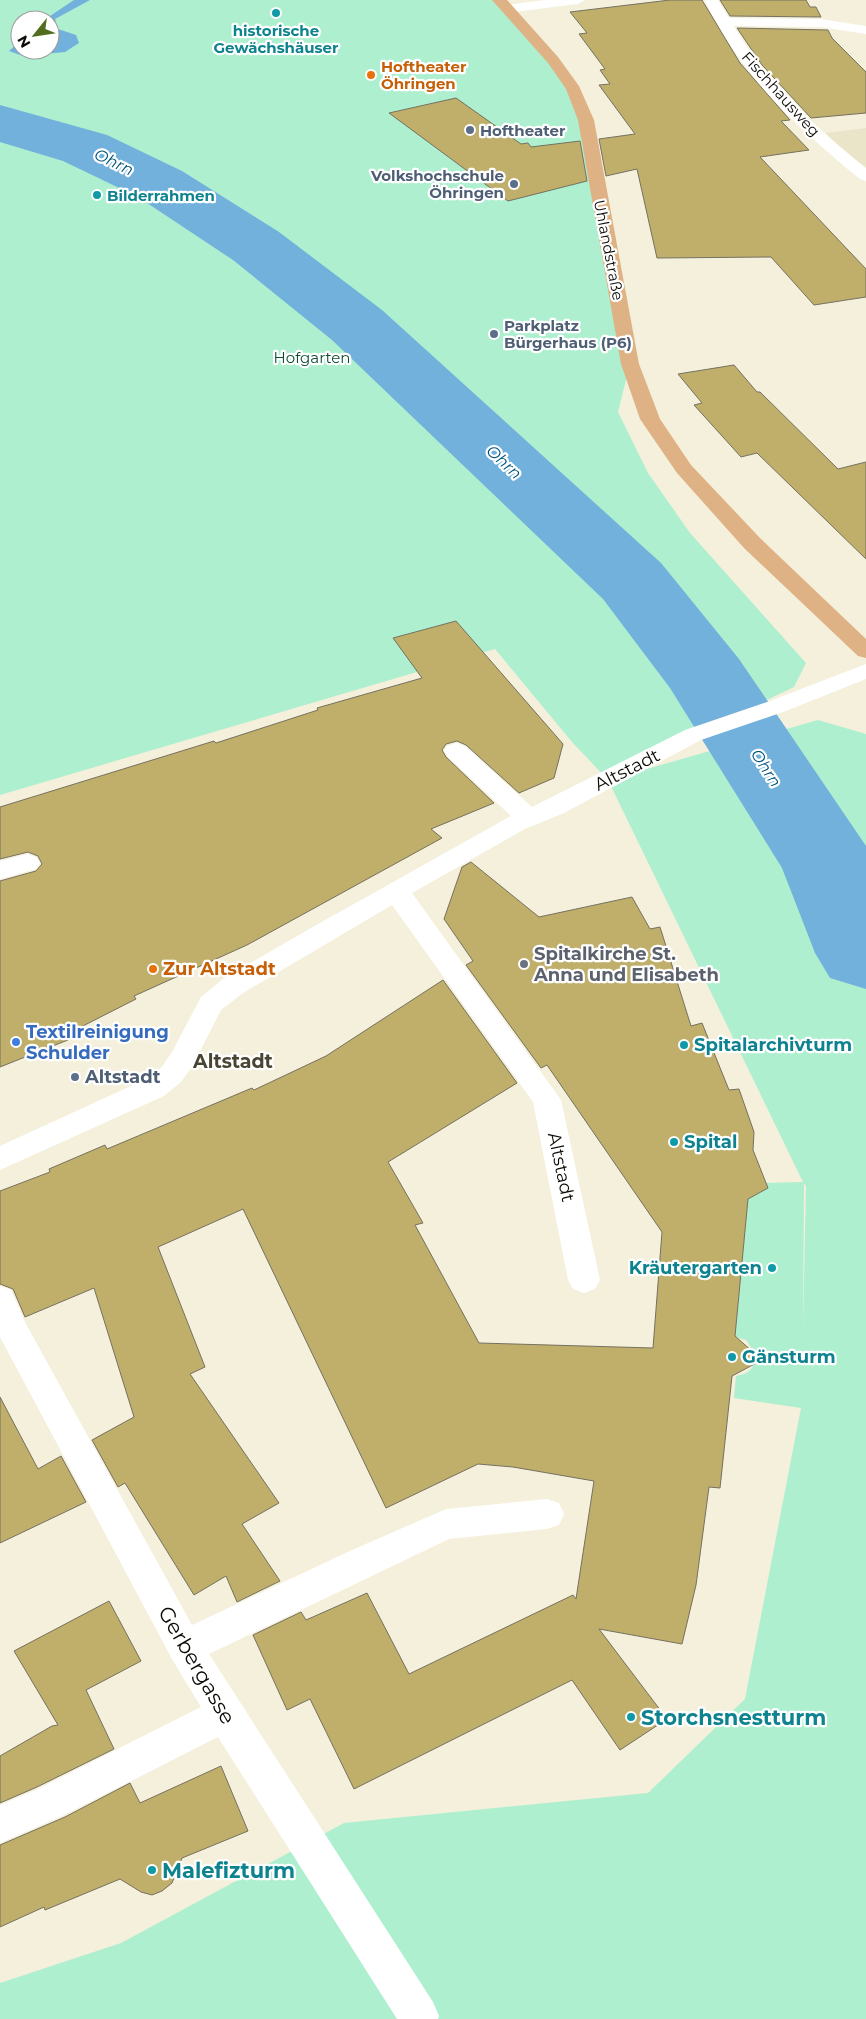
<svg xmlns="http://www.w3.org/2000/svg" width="866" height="2019" viewBox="0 0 866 2019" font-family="Montserrat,sans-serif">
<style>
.built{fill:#eae4c8}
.green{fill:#adefcf;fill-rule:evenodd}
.water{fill:#72b1dc}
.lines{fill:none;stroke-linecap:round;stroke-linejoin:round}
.river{fill:#72b1dc;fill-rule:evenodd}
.building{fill:#bfaf6b;stroke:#757160}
.minor{fill:#fff;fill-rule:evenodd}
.major{fill:#dfb285;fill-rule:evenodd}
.culture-dot{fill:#0f9aa8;stroke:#fff;stroke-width:2}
.food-dot{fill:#e8710a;stroke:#fff;stroke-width:2}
.service-dot{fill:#5c6f8a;stroke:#fff;stroke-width:2}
.worship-dot{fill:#6b7280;stroke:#fff;stroke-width:2}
.shop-dot{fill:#3f7fe0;stroke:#fff;stroke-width:2}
.labels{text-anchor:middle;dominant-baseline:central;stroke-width:4.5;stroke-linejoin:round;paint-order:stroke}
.far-culture-label{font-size:15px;font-weight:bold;fill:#0d838f;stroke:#fff}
.far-food-label{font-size:15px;font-weight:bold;fill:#c56008;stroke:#fff;text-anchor:start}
.far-street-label{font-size:15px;fill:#0d0b05;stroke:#fff}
.far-service-label{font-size:15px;font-weight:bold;fill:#4e5e75;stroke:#fff;text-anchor:start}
.far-park-label{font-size:15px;fill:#0f4b35;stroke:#fff}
.far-water-label{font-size:16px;font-style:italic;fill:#01557e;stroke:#fff}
.street-label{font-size:18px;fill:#0d0b05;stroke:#fff}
.worship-label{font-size:18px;font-weight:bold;fill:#5b616d;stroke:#fff;text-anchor:start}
.food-label{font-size:18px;font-weight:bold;fill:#c56008;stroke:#fff;text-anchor:start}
.shop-label{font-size:18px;font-weight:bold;fill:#366cbe;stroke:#fff;text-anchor:start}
.culture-label{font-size:18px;font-weight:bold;fill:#0d838f;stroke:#fff;text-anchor:start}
.service-label{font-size:18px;font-weight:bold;fill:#4e5e75;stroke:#fff;text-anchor:start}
.neighbourhood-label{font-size:19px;font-weight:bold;fill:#484534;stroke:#fff}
.near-street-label{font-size:21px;fill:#0d0b05;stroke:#fff}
.near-culture-label{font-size:21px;font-weight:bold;fill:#0d838f;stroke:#fff;text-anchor:start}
</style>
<rect width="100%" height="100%" fill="#f4f0db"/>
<path class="built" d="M 866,128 L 866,170 L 838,148 L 826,133 Z"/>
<path class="green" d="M 0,0 L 499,0 L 574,89 L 630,364 L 618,412 L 648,473 L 690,533 L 806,663 L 794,687 L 693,735 L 612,779 L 818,720 L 866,734 L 866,2019 L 0,2019 L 0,1983 L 121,1943 L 344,1823 L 648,1793 L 745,1699 L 801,1408 L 734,1398 L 736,1376 C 749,1374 755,1368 756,1355 L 746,1340 L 735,1337 L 748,1199 L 761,1192 L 765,1183 L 803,1182 L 608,780 L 572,742 L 495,649 L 0,795 ZM 20,20 L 50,20 L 50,50 L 20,50 ZM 804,1183 L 806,1186 L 803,1332 Z"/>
<path class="water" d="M 74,0 L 90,0 L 55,19 L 58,29 L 76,35 L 79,43 L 65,52 L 23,56 L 9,51 L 20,41 L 20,50 L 50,50 L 50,20 L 44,20 Z"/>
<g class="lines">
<path class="river" d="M 0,105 L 107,135 L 182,171 L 279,232 L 382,310 L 661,563 L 739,659 L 866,846 L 866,989 L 830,978 L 815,953 L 782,868 L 670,688 L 603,599 L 332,340 L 233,260 L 138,197 L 63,161 L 0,142 Z"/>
</g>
<g class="building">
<path d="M 670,0 L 702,0 L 740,63 L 790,120 L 781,121 L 809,150 L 760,157 L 866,269 L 866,297 L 814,305 L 771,257 L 657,258 L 637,169 L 606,176 L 599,139 L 635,134 L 599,85 L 610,84 L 600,70 L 605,69 L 579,34 L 587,33 L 570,12 Z"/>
<path d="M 720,0 L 806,0 L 810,7 L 816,7 L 821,17 L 730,16 Z"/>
<path d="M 737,28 L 828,30 L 832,38 L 866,72 L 866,113 L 811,118 L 762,65 Z"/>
<path d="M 456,98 L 521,144 L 528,143 L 531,147 L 580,141 L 587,181 L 508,201 L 389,113 Z"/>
<path d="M 734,365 L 757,392 L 760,392 L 838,469 L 866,462 L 866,559 L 757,453 L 741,457 L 694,405 L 702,403 L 678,374 Z"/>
<path d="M 456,621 L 563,744 L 554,778 L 519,793 L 466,745 L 457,741 L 446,744 L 442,750 L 446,757 L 494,803 L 431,829 L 442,838 L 247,945 L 134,996 L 136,999 L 75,1030 L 78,1036 L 0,1067 L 0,881 L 36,871 L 42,864 L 38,856 L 28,852 L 0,859 L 0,807 L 214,741 L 216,743 L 318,710 L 317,708 L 422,678 L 393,638 Z"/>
<path d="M 471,862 L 539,917 L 632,897 L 650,929 L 660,927 L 691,1026 L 702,1023 L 729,1090 L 739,1089 L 754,1132 L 753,1150 L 768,1188 L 748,1199 L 735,1336 L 762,1360 L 732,1376 L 720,1488 L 709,1487 L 696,1585 L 682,1644 L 599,1629 L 667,1719 L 620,1750 L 572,1680 L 354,1789 L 310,1699 L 287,1710 L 253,1635 L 301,1612 L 306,1620 L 367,1593 L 409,1674 L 573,1595 L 576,1599 L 594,1481 L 513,1467 L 478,1464 L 386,1508 L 243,1209 L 158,1247 L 205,1367 L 190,1374 L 279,1503 L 242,1524 L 280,1581 L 237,1602 L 226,1576 L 194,1595 L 125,1483 L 118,1487 L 92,1440 L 134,1417 L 94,1288 L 25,1317 L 13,1289 L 0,1284 L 0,1191 L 50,1172 L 49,1169 L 105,1145 L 107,1149 L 252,1088 L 254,1090 L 326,1056 L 443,980 L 517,1083 L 388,1162 L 423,1223 L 415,1225 L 479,1343 L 653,1348 L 662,1232 L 547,1065 L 541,1068 L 466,965 L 473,961 L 444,919 L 462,867 Z"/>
<path d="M 0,1397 L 38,1469 L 61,1456 L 86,1502 L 0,1543 Z"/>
<path d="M 109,1601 L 141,1661 L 86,1690 L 114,1749 L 37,1787 L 0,1803 L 0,1756 L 52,1726 L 58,1725 L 14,1651 Z"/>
<path d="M 221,1766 L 248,1831 L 182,1858 L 172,1883 L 162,1891 L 152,1895 L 141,1892 L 120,1879 L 45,1910 L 44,1907 L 0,1927 L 0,1845 L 65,1817 L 130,1783 L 140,1803 Z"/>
</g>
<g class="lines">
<g class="minor">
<path d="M 545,0 L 585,0 L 578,4 L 507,13 L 500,9 L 507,5 Z"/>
<path d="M 704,0 L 718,0 L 729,18 L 820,19 L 866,26 L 866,34 L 820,27 L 734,26 C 766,83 815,127 866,168 L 866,181 L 860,179 C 817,144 775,107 742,62 C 727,42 716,21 704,0 Z"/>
<path d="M 866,664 L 866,679 L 786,711 L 701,740 L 564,813 L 525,829 L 412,893 L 561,1100 L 600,1280 L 595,1289 L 584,1293 L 573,1289 L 568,1280 L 533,1102 L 392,905 L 243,993 L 221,1010 L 193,1065 L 181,1082 L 164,1096 L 0,1170 L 0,1146 L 144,1080 L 161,1068 L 172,1052 L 201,997 L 223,979 L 311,928 L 511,816 L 447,756 L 444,751 L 447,746 L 456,743 L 465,746 L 532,807 L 685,730 L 770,701 Z"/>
<path d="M 27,854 L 36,857 L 40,863 L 36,869 L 0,879 L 0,861 Z"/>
<path d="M 0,1286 L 11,1290 L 26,1324 L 192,1625 L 352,1550 L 446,1509 L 547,1499 L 559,1503 L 564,1514 L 559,1525 L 547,1529 L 449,1539 L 209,1654 L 433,2002 L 439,2016 L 438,2019 L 397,2019 L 218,1737 L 64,1815 L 0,1843 L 0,1805 L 38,1789 L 201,1707 L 172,1659 L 0,1337 Z"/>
</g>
<path class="major" d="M 492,0 L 507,0 L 558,57 L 579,86 L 594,120 L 639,364 L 660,419 L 691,465 L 760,538 L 866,639 L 866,658 L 858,656 L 744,548 L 677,473 L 640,419 L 621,364 L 578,120 L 566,89 L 548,63 Z"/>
</g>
<g class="culture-dot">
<circle cx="276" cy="13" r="5"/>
<circle cx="97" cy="195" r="5"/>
<circle cx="684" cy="1045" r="5"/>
<circle cx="674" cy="1142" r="5"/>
<circle cx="772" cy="1268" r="5"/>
<circle cx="732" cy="1357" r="5"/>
<circle cx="631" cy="1717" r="5"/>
<circle cx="152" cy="1870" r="5"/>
</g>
<g class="food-dot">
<circle cx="371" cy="75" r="5"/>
<circle cx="153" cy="969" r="5"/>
</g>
<g class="service-dot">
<circle cx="470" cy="130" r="5"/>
<circle cx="514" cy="184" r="5"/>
<circle cx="494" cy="334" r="5"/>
<circle cx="75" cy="1077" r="5"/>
</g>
<circle class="worship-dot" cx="524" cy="964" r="5"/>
<circle class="shop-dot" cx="16" cy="1042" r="5"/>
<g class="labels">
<g class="far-culture-label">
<text x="276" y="30">historische<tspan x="276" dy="17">Gewächshäuser</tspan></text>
<text x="107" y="195" text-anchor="start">Bilderrahmen</text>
</g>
<g class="far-food-label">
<text x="381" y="66">Hoftheater<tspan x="381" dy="17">Öhringen</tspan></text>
</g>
<g class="far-street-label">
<text transform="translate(781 94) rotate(48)">Fischhausweg</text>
<text transform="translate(609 250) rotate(79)">Uhlandstraße</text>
</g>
<g class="far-service-label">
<text x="480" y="130">Hoftheater</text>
<text x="504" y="175" text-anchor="end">Volkshochschule<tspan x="504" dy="17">Öhringen</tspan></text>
<text x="504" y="325">Parkplatz<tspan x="504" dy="17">Bürgerhaus (P6)</tspan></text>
</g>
<g class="far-park-label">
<text x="312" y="357">Hofgarten</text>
</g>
<g class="far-water-label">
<text transform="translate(114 162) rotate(26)">Ohrn</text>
<text transform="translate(504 462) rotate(43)">Ohrn</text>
<text transform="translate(766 768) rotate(57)">Ohrn</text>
</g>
<g class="street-label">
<text transform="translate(627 770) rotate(-27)">Altstadt</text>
<text transform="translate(561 1167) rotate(78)">Altstadt</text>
</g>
<g class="worship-label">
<text x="534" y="954">Spitalkirche St.<tspan x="534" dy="21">Anna und Elisabeth</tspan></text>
</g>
<g class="food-label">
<text x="163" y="969">Zur Altstadt</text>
</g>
<g class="shop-label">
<text x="26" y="1032">Textilreinigung<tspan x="26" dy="21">Schulder</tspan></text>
</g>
<g class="culture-label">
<text x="694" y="1045">Spitalarchivturm</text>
<text x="684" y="1142">Spital</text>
<text x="762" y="1268" text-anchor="end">Kräutergarten</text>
<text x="742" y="1357">Gänsturm</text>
</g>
<g class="service-label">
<text x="85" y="1077">Altstadt</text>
</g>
<g class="neighbourhood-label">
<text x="233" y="1061">Altstadt</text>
</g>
<g class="near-street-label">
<text transform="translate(197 1665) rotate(60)">Gerbergasse</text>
</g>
<g class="near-culture-label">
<text x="641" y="1717">Storchsnestturm</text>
<text x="162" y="1870">Malefizturm</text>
</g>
</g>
<g transform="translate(35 35) rotate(240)"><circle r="24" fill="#ffffff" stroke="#9e9d9b"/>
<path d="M0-4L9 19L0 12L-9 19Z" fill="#536d1f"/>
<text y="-8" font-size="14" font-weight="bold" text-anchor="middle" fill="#0d0b05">N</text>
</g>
</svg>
